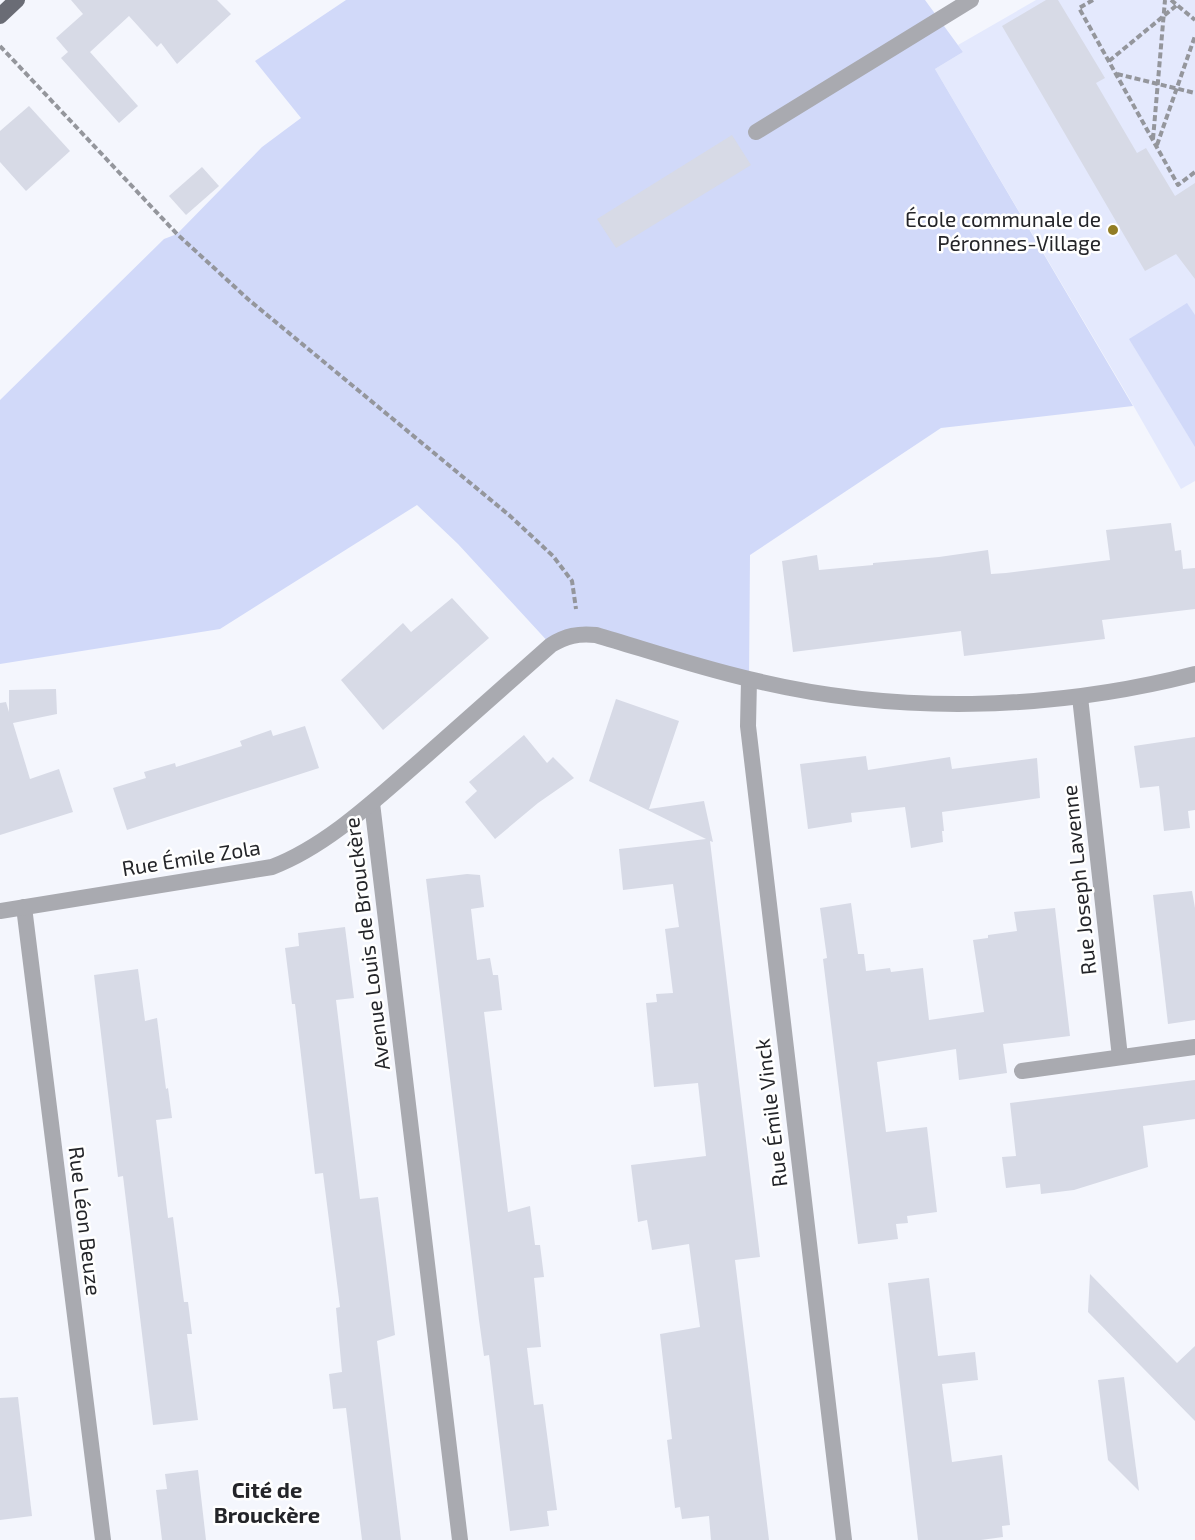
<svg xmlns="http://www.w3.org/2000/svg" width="1195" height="1540" viewBox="0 0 1195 1540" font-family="'Exo 2',sans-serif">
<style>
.built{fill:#e4e9fd}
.green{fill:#d1d9f9}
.building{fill:#d7dae6}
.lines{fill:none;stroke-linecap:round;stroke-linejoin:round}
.path{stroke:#94969c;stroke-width:4;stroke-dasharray:6 3;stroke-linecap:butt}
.service{stroke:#a9aab0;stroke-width:16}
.minor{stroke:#a9aab0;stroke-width:16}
.primary{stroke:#6a6c75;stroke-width:16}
.poi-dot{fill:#927d24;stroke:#fff;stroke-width:2}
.labels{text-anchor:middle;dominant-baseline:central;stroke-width:5;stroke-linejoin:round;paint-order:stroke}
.poi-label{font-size:21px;fill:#242529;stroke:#fff;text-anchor:end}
.street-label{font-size:21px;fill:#242529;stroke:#fff}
.neighbourhood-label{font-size:22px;font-weight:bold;fill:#242529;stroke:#fff}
</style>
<rect width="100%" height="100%" fill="#f4f6fd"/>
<path class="built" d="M 1036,0 L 1195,0 L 1195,481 L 1181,489 L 1125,391 L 935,69 L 963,52 L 958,45 Z"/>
<g class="green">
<path d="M 346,0 L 925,0 L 963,52 L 935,69 L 1133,406 L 941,428 L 750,555 L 749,680 L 596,635 L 551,645 L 458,544 L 417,505 L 220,629 L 0,664 L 0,400 L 164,239 L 177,234 L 262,147 L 301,118 L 255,61 Z"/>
<path d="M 1187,303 L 1195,315 L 1195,447 L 1129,339 Z"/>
</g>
<g class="building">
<path d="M 71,0 L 217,0 L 231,14 L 177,64 L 161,43 L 157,47 L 129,16 L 90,52 L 138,106 L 119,123 L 61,58 L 68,52 L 56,38 L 83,14 Z"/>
<path d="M 1046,0 L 1058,0 L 1105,78 L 1096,83 L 1137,153 L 1146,148 L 1175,196 L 1195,183 L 1195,279 L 1176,254 L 1145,271 L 1002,26 Z"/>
<path d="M 29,106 L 70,151 L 26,191 L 0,162 L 0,131 Z"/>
<path d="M 732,135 L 751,165 L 616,248 L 597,219 Z"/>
<path d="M 202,167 L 219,186 L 186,215 L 169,196 Z"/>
<path d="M 1171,523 L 1175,551 L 1181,550 L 1183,569 L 1195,568 L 1195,609 L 1102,620 L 1105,639 L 964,656 L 961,631 L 793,652 L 782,561 L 817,555 L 819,570 L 873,565 L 873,563 L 939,557 L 988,550 L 991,574 L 1006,573 L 1110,560 L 1106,530 Z"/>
<path d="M 452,598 L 489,638 L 383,730 L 341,680 L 403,623 L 411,632 Z"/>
<path d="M 56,689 L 57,714 L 13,723 L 30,779 L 59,769 L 73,812 L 0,835 L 0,703 L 6,702 L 9,712 L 9,690 Z"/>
<path d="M 616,699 L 679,721 L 649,809 L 704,801 L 713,842 L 710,841 L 760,1257 L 735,1260 L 769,1540 L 711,1540 L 709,1516 L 682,1519 L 680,1507 L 675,1508 L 667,1440 L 672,1439 L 660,1334 L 700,1327 L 689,1244 L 652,1250 L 647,1220 L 638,1222 L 631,1165 L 706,1156 L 698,1083 L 654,1087 L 646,1003 L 657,1002 L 656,994 L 673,993 L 665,929 L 679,927 L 673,884 L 623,890 L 619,849 L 706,839 L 589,781 Z"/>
<path d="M 305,726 L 319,768 L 127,830 L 113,788 L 146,778 L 144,772 L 175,763 L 176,767 L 211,756 L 242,746 L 240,741 L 271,730 L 273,736 Z"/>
<path d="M 524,735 L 547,763 L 553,757 L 574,778 L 538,803 L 495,839 L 465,802 L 477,791 L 469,782 Z"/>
<path d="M 1195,737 L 1195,810 L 1188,811 L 1190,828 L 1164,831 L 1159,786 L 1140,788 L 1134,746 Z"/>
<path d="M 866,756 L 868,770 L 950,757 L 952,769 L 1037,758 L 1040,798 L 942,812 L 944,831 L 942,831 L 943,842 L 911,848 L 905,807 L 851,813 L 852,822 L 808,829 L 800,764 Z"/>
<path d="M 467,874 L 480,875 L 484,907 L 471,909 L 477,960 L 490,958 L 493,975 L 498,975 L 502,1010 L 484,1012 L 508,1212 L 530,1206 L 535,1245 L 540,1245 L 544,1277 L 534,1278 L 541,1347 L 527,1348 L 534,1405 L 543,1404 L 557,1510 L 547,1511 L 549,1526 L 510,1531 L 489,1355 L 484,1356 L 479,1320 L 426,879 Z"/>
<path d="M 1192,891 L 1195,908 L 1195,1020 L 1168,1024 L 1153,895 Z"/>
<path d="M 851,903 L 858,954 L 864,954 L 866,971 L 890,968 L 891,972 L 923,968 L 929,1020 L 984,1012 L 973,940 L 988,938 L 988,935 L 1017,931 L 1014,912 L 1055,908 L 1070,1036 L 1003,1044 L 1007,1073 L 959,1080 L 956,1049 L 877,1062 L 886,1132 L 927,1127 L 937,1212 L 907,1216 L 908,1223 L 896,1224 L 898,1239 L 858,1244 L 823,959 L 827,958 L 820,908 Z"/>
<path d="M 345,927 L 354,998 L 336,1000 L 360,1199 L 378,1197 L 386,1260 L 395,1335 L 377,1341 L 401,1540 L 362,1540 L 346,1408 L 333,1409 L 329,1374 L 342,1372 L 336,1308 L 340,1307 L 323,1173 L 315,1174 L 295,1004 L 292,1004 L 285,948 L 299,946 L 298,933 Z"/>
<path d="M 138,969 L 145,1021 L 157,1018 L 166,1089 L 168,1088 L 172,1118 L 156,1120 L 168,1218 L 173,1217 L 184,1302 L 188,1302 L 192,1334 L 187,1334 L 198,1420 L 153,1425 L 123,1176 L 118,1177 L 94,975 Z"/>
<path d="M 1195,1080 L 1195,1119 L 1143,1126 L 1148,1167 L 1074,1190 L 1041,1194 L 1040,1184 L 1006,1188 L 1002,1157 L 1016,1156 L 1010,1103 Z"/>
<path d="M 1090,1274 L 1177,1363 L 1195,1346 L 1195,1421 L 1088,1312 Z"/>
<path d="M 929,1278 L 938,1356 L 975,1352 L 978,1380 L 942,1384 L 952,1462 L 1002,1455 L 1010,1525 L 1002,1526 L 1003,1537 L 981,1540 L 918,1540 L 888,1283 Z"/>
<path d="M 1124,1377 L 1139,1491 L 1108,1460 L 1098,1380 Z"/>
<path d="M 18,1397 L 32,1516 L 0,1520 L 0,1398 Z"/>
<path d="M 198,1470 L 206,1540 L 162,1540 L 156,1490 L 167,1489 L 165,1474 Z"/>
</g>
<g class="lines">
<g class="path">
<path d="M 1093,0 L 1079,8 L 1178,185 L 1195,172"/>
<path d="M 1171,0 L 1195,20"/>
<path d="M 0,46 L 177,234 L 249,300 L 509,515 L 553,556 L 572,581 L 576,609"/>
<path d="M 1109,61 L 1177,5"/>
<path d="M 1117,74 L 1195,93"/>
<path d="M 1153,139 L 1165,0"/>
<path d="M 1157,145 L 1195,36"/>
</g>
<path class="service" d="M 756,132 L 971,0"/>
<g class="minor">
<path d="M 749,680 L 748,726 L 844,1540"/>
<path d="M 1080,697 L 1120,1057"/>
<path d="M 372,803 L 460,1540"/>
<path d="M 24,907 L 103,1540"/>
<path d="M 0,911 L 272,867 C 327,846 376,799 420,761 C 464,722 507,684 551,645 C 566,636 578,633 596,635 C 647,650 697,667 749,679 C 894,715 1050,711 1195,674"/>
<path d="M 1022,1071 L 1195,1047"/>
</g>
<path class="primary" d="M 0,16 L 17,0"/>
</g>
<circle class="poi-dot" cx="1113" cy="230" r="6"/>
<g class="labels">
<g class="poi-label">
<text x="1101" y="218">École communale de<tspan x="1101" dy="24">Péronnes-Village</tspan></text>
</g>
<g class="street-label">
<text transform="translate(191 857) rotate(-9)">Rue Émile Zola</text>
<text transform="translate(1078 880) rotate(-96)">Rue Joseph Lavenne</text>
<text transform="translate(366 944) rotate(-97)">Avenue Louis de Brouckère</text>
<text transform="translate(770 1113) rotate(-97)">Rue Émile Vinck</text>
<text transform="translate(86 1221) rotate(83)">Rue Léon Beuze</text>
</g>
<g class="neighbourhood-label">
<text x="267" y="1489">Cité de<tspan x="267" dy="25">Brouckère</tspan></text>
</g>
</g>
</svg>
